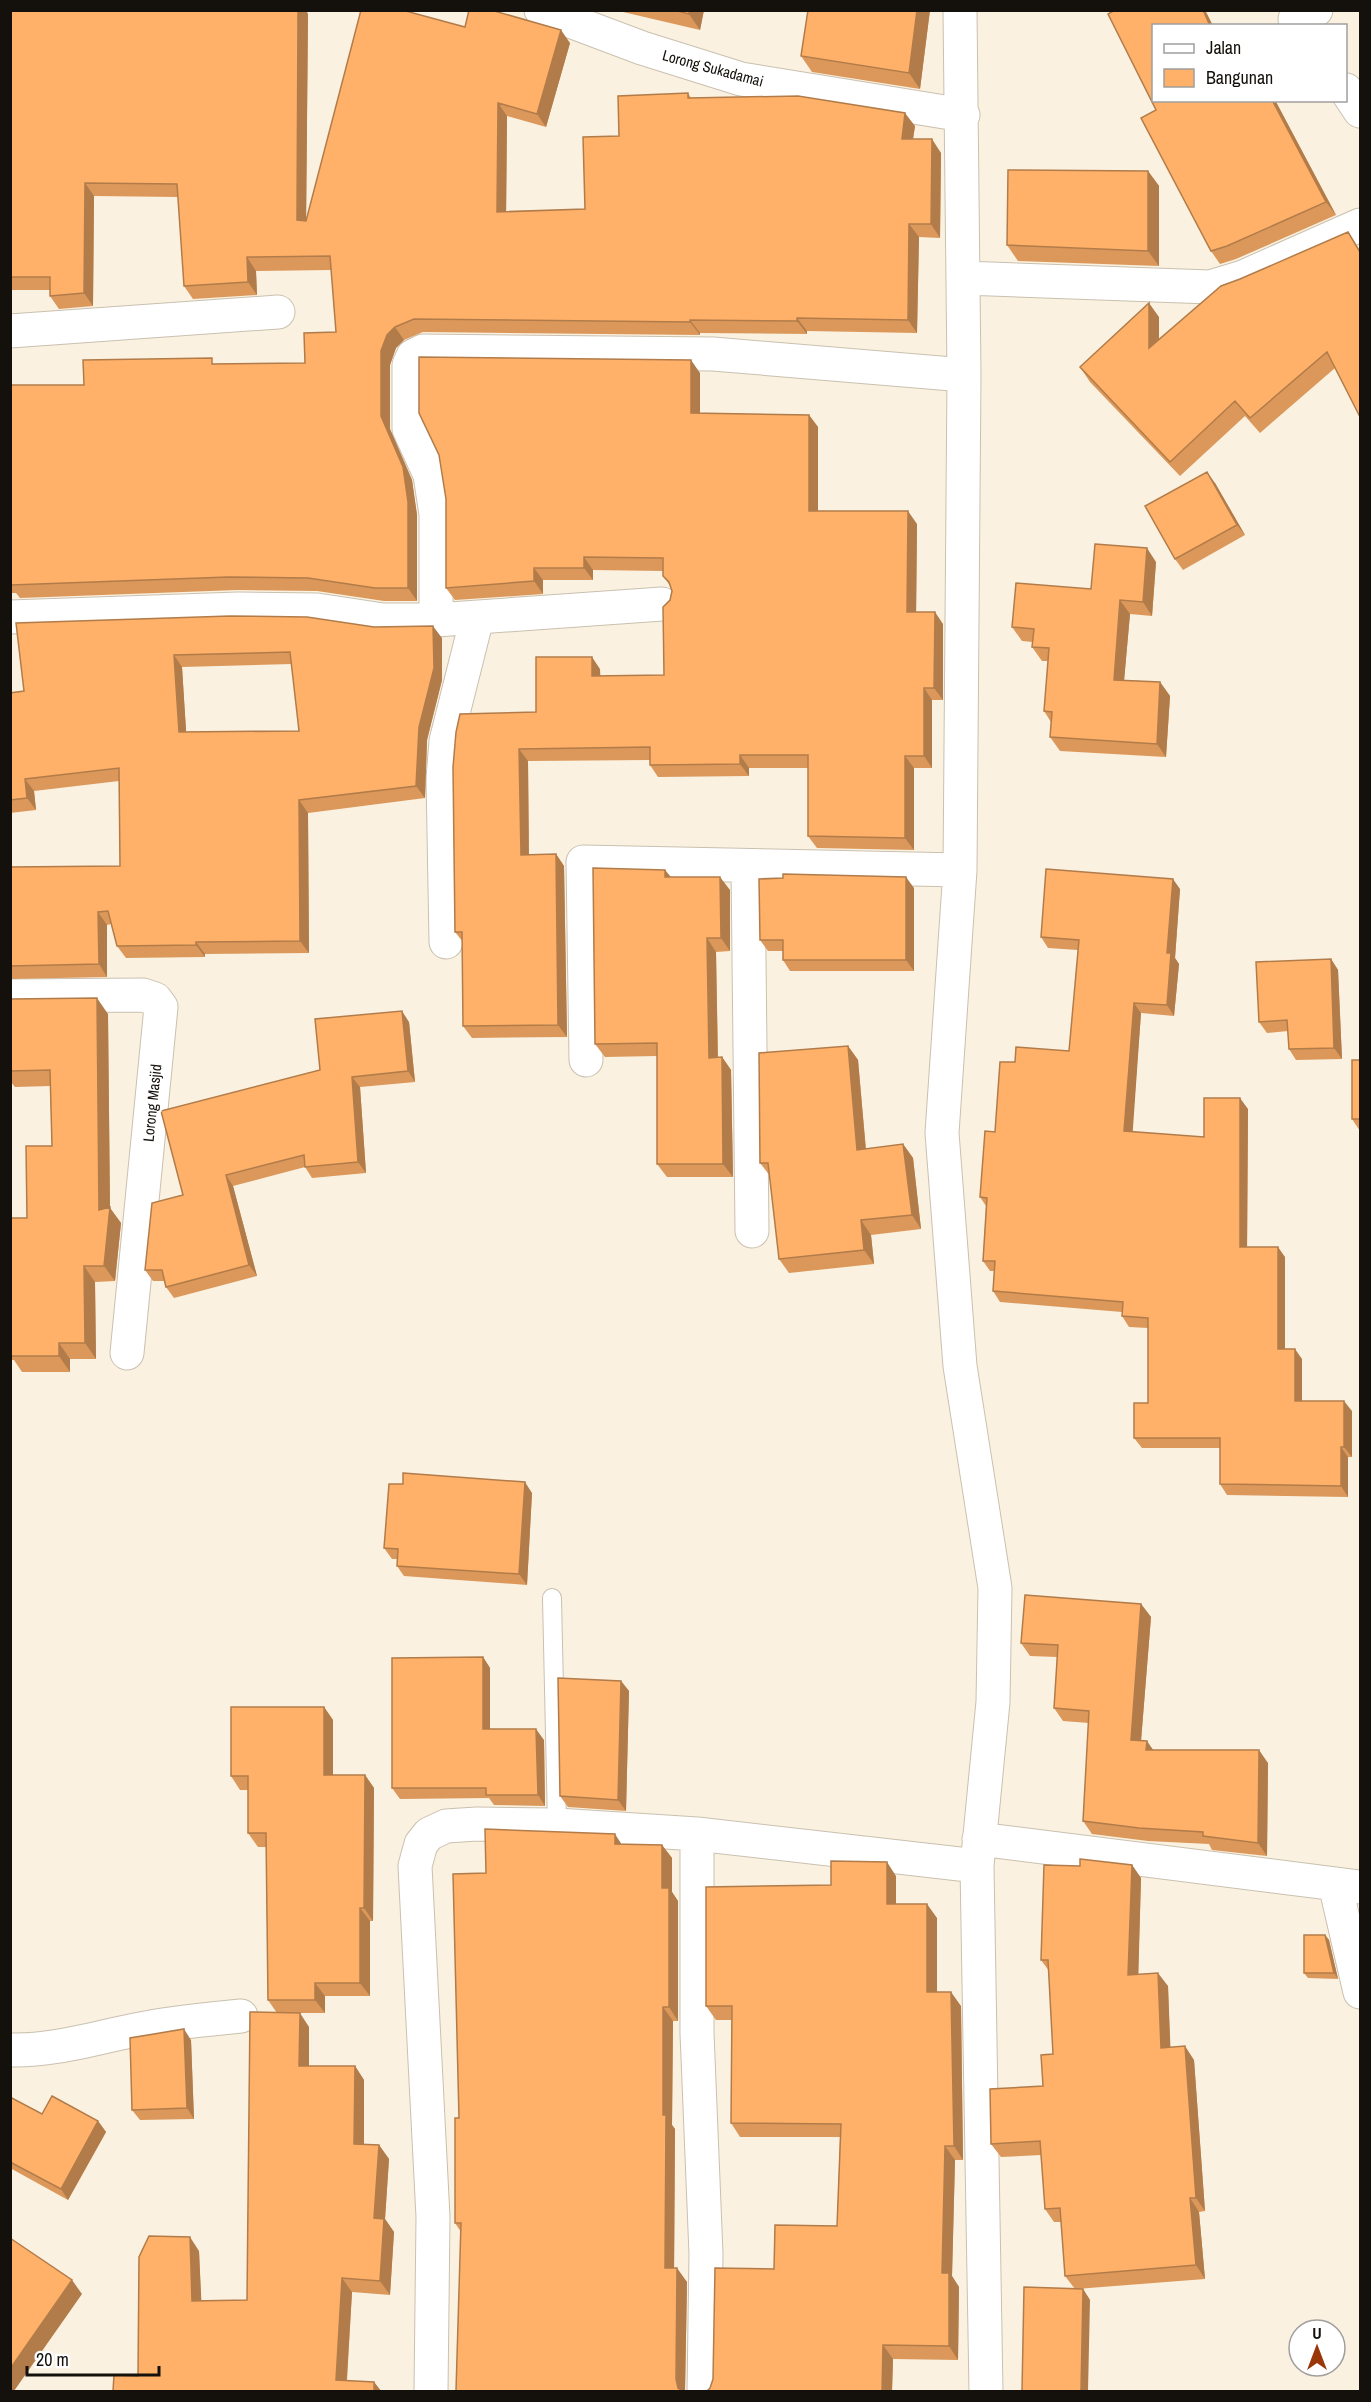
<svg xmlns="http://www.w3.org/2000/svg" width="1371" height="2402" font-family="'Archivo Narrow',sans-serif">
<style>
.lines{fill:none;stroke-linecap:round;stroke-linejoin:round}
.service-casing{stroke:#cac0b0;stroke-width:20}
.minor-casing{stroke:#cac0b0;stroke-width:35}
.service{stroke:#fff;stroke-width:18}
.minor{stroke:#fff;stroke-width:33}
.wall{fill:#db985a;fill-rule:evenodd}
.shaded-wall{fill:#b27c4a}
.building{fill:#ffb169;stroke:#b27c4a;stroke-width:1.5;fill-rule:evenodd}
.labels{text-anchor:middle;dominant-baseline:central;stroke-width:5;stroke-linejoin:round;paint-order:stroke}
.street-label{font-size:15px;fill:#14100b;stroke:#fff}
</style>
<rect width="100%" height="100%" fill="#fbf1e0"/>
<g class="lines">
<defs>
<path id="service" d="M552,1598L557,1825"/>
<path id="minor" d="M541,10L642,48L741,79L963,115
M960,10L964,375L960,870L942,1133L960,1366L995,1588L993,1702L977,1866L986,2392
M1295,19L1316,10
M1346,90L1360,111
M964,278L1210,287L1243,277L1360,225
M10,331L278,312
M10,617L238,609L317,610L383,620H436L662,604
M436,620V514L430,475L409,429V365L413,356L423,351L713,354L964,375
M748,866L752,1231
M446,942L443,779L446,741L477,618
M10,996L143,995L155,999L161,1007L127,1353
M586,1060L583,862L960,870
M697,1834V2033L706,2254L704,2392
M979,1839L1360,1887
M1335,1884L1360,1992
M10,2050C58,2051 100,2036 146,2028C178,2022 209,2019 241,2016
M431,2392L433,2217L415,1866L421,1844L429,1834L446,1826L477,1824L557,1825L697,1834L977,1866"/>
</defs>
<use href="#service" class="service-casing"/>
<use href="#minor" class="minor-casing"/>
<use href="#service" class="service"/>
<use href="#minor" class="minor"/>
</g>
<path class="wall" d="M10,10L308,14L306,219L465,27L570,43L546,127L507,116L506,212L585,209L619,136L688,93L691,98L915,126L913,139L941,153L940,238L919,237L917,333L807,331V334L700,333V335L423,332L404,340L396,348L390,365V429L412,480L417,515V601H384L317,591L237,590L20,598L16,593H10V385H84L216,364L305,363L336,332L331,270L256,271L257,295L193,299L184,286L178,197L94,196L93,306L59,309L50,296V290H10Z
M622,10H704L700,30L623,12Z
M808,10H930L920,89L812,72L801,56Z
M1205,10L1213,26H1154L1275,100L1336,215L1236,259L1220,264L1211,251L1156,110L1115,11Z
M1148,171L1159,186V266L1018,261L1007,245Z
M1348,232L1335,368L1260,433L1245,416L1180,476L1090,382L1080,367L1159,317V339L1240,279Z
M700,373V413L809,415L818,427V511L917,524L916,612L943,624V700H932V768H914V850L817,848L808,836V768H749V776L658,777L650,765V760L528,761L529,855L556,854L564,866L567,1037L472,1038L463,1026V942L455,932L453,767L600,669V676L664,675L670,600L672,591L671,587L663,576V571L593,570V580H543V594L455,600L446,588Z
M1215,483L1245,535L1183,570L1175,559Z
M1156,562L1152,616L1130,614L1124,680L1160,682L1170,696L1166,757L1060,751L1050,737L1051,722L1044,711L1048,661H1042L1032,647L1033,642L1022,641L1012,627L1091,589Z
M16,623L442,638V680L427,740L425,798L308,813L309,953L205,954V957L126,958L117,946L111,924L107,925V977L10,979V867L120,866L119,781L34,791L36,810L10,813V693L24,691ZM292,664L299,731L186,732L182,667Z
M665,870L671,877L730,890V951L716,952L718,1057H722L731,1070L733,1177H667L657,1164V1056L605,1057L595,1044Z
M914,888V971H790L783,960V951H768L760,940Z
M1180,889L1175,958L1179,964L1174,1016L1141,1013L1132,1132L1204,1137L1248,1109L1247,1247L1285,1257V1349L1302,1359V1401L1352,1411V1457H1348V1497L1227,1495L1220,1484V1448H1142L1134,1438L1148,1403V1328L1129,1327L1122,1316V1312L1000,1302L993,1291L994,1271H990L983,1261L986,1206L980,1197L995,1132L1015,1062L1069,1051L1078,950L1048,948L1041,937Z
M1331,959L1338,970L1342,1059L1296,1060L1289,1049L1288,1031L1267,1033L1259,1022Z
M10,999L108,1014L110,1208L121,1223L115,1281L95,1282L96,1359H70V1372H22L14,1360H10V1218H27L52,1146L50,1086L15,1087L10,1081Z
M409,1022L415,1082L360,1087L366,1173L312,1178L305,1167L233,1186L257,1276L174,1298L166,1287L164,1281H153L145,1270L183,1195L320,1070Z
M848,1046L858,1060L866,1149L903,1144L913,1158L921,1229L871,1235L874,1264L789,1273L779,1259L770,1176L760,1163Z
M1360,1060V1131L1352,1119Z
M532,1493L527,1585L404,1576L397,1566V1559H392L384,1548Z
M1141,1604L1151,1617L1141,1741L1153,1750L1268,1763L1267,1856L1212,1850L1209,1844L1148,1841L1092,1834L1083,1821L1089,1723L1063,1721L1054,1708L1057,1657L1030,1656L1021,1643Z
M483,1657L490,1668V1729L544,1740L545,1806L494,1805L489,1798L400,1799L392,1788Z
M621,1681L629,1691L626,1811L568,1807L560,1796Z
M324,1707L333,1720V1775H365L374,1788L373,1921H370V1996H325V2013H292L309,2027V2066H355L364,2080V2144L379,2145L389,2159L385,2219L394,2232L390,2295L352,2292L347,2381L374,2382L381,2391H113L138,2376L199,2251L201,2300H247L277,2013L268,2000L266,1847H258L248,1833V1790H240L231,1776Z
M622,1844L662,1845L672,1858V1892L678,1901V2021H673L672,2125L675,2129L674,2268L687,2282L685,2391H456L461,2232L455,2223L459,2118L486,1873Z
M1132,1865L1141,1878L1138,1974L1168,1986L1170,2047L1194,2060L1205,2211L1199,2212L1205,2279L1076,2289H1083L1090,2300L1075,2289L1065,2276L1061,2222H1054L1045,2209L1041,2155L1001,2157L991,2144L1043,2086L1053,2054L1049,1971L1041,1960L1080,1866Z
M896,1876V1904L937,1918V1992L961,2006L963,2160H955L952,2276L959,2287L958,2360L893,2359L892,2391H707L710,2388L774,2269L837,2226L840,2137H740L731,2123L732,2020H716L706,2006L831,1885Z
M1325,1935L1329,1940L1338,1979L1308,1978L1304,1973Z
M191,2040L194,2119L140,2120L132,2110Z
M10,2097L42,2114L98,2121L106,2132L68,2200L10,2168Z"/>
<path class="shaded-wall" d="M298,10H306L308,14L306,233L297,220Z
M689,10H704L700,30L689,14Z
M917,10H930L920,89L909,73Z
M1203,10H1205L1213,26H1210Z
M561,30L570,43L546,127L537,114Z
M1272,100H1275L1336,215L1326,202Z
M498,103L507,116L506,225L497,212Z
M905,113L915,126L911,152L902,139Z
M932,139L941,153L940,238L931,224Z
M1148,171L1159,186V266L1148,251Z
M85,183L94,196L93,306L84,293Z
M909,224L919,237L917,333L908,320Z
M247,257L256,271L257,295L248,282Z
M1149,303L1159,317V362L1149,348Z
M797,318L807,331V334L797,321Z
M690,320L700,333V335L690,322Z
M395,327L404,340L396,348L390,365V429L412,480L417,515V601L408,588L381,416V351L387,335Z
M691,360L700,373V426L691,413Z
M809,415L818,427V523L809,511Z
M1207,472L1215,483L1245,535L1237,525Z
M908,511L917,524L916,624L907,612Z
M1147,548L1156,562L1152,616L1143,602Z
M584,557L593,570V580L584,568Z
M534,568L543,580V594L534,581Z
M1120,600L1130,614L1123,693L1114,680Z
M935,612L943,624V700L934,688Z
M433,626L442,638V680L427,740L425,798L416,786L419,727Z
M174,655L182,667L187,745L179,732Z
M592,657L600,669L601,688L592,676Z
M1160,682L1170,696L1166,757L1157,744Z
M924,688L932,700V768L924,756Z
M519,749L528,761L529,867L521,855Z
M740,755L749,768V776L740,764Z
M905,756L914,768V850L905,838Z
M25,779L34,791L36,810L27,798Z
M299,800L308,813L309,953L300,941Z
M556,854L564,866L567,1037L558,1025Z
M665,870L675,883L665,877Z
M720,877L730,890V951L721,938Z
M906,877L914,888V971L906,960Z
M1173,879L1180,889L1175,958L1179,964L1174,1016L1167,1005V953Z
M98,912L107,925V977L99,964Z
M707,938L716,952L718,1071L709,1058Z
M196,942L205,954V957L196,945Z
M1331,959L1338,970L1342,1059L1334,1048Z
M97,998L108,1014L110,1208L121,1223L115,1281L104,1266L99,1210Z
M1134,1003L1141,1013L1132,1142L1124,1131Z
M402,1011L409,1022L415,1082L408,1071Z
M848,1046L858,1060L867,1164L857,1150Z
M722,1057L731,1070L733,1177L723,1164Z
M352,1077L360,1087L366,1173L358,1162Z
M1240,1098L1248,1109L1247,1257L1240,1247Z
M903,1144L913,1158L921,1229L912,1215Z
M226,1175L233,1186L257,1276L249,1265Z
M861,1220L871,1235L874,1264L864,1250Z
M1278,1247L1285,1257V1359L1278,1349Z
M84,1266L95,1282L96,1359L85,1343Z
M59,1343L70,1359V1372L59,1356Z
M1295,1349L1302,1359V1411L1295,1401Z
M1344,1401L1352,1411V1457L1344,1447Z
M1341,1447L1348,1457V1497L1341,1486Z
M525,1482L532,1493L527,1585L519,1574Z
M1141,1604L1151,1617L1140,1753L1131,1740Z
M483,1657L490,1668V1740L483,1729Z
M621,1681L629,1691L626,1811L618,1800Z
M324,1707L333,1720V1788L324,1775Z
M536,1729L544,1740L545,1806L538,1795Z
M1147,1741L1156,1754L1146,1750Z
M1259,1750L1268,1763L1267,1856L1258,1843Z
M365,1775L374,1788L373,1921L364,1908Z
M615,1834L624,1848L615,1844Z
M662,1845L672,1858V1892L678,1901V2021L669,2007L662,1888Z
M887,1862L896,1876V1918L887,1904Z
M1132,1865L1141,1878L1138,1988L1128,1975Z
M927,1904L937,1918V2006L927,1992Z
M360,1908L370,1921V1996L360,1983Z
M1325,1935L1329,1940L1338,1979L1334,1973Z
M1158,1973L1168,1986L1171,2061L1161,2048Z
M315,1983L325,1996V2013L315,2000Z
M951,1992L961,2006L963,2160L954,2146Z
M663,2007L673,2021L672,2125L675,2129L674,2281L665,2268L663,2115Z
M300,2013L309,2027V2079L299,2066Z
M184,2029L191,2040L194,2119L187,2108Z
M1185,2046L1194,2060L1205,2211L1196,2198Z
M355,2066L364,2080V2158L354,2144Z
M98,2121L106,2132L68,2200L61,2189Z
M379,2145L389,2159L385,2219L394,2232L390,2295L380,2281L374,2218Z
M945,2146L955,2160L952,2276L959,2287L958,2360L949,2346L942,2273Z
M1190,2198L1199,2212L1205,2279L1196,2265Z
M190,2237L199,2251L202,2314L192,2301Z
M677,2268L687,2282L685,2391H681L678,2388L676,2379Z
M342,2278L352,2292L346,2391L336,2380Z
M72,2280L82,2294L14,2391H10V2369Z
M1083,2289L1090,2300L1088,2391H1081Z
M883,2345L893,2359L892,2391H882Z
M374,2382L381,2391H374Z"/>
<path class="building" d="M10,10H298L297,220L306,221L361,10H402L465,27L469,10H491L561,30L537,114L498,103L497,212L585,209L583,137L619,136L618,96L688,93V98L798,96L905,113L902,139H932L931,224H909L908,320L797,318V321L690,320V322L414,319L395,327L387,335L381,351V416L403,467L408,502V588H375L308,578L228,577L11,585L10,385H84L83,360L212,358V364L305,363L304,333L336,332L330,256L247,257L248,282L184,286L177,184L85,183L84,293L50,296V277H10Z
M674,10H689V14Z
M808,10H917L909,73L801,56Z
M1115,10H1203L1210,26H1154V100H1272L1326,202L1227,246L1211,251L1141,118L1156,110L1108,14Z
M1008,170L1148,171V251L1007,245Z
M1348,232L1360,252V417L1327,352L1250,418L1235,401L1170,462L1080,367L1149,303V348L1221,286L1240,279Z
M419,357L691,360V413L809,415V511H908L907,612H935L934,688H924V756H905V838L808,836V755H740V764L650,765V747L519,749L521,855L556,854L558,1025L463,1026L462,932H455L453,767L456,732L460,714L536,712V657H592V676L664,675L663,607L670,600L672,591L669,582L663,576V558L584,557V568H534V581L446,588V499L439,455L419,413Z
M1207,472L1237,525L1175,559L1145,506Z
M1095,544L1147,548L1143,602L1120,600L1114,680L1160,682L1157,744L1050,737L1052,712L1044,711L1049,648L1032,647L1034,629L1012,627L1016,583L1091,589Z
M230,616L307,617L374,627L433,626L434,668L419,727L416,786L299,800L300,941L196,942V945L117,946L108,911L98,912L99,964L10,966V867L120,866L119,768L25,779L27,798L10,800V693L24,691L16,623ZM290,652L299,731L179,732L174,655Z
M593,868L665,870V877H720L721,938H707L709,1058L722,1057L723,1164H657V1043L595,1044Z
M1046,869L1173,879L1167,953H1171L1167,1005L1134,1003L1124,1131L1204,1137V1098H1240V1247H1278V1349H1295V1401H1344V1447H1341V1486L1220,1484V1438H1134V1403H1148V1318L1122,1316L1123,1302L993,1291L995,1261H983L987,1198L980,1197L985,1131L995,1132L1000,1062H1015L1016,1047L1069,1051L1079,940L1041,937Z
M783,874L906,877V960H783V940H760L759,879L783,878Z
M1331,959L1334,1048L1289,1049L1287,1020L1259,1022L1256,962Z
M97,998L99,1210L110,1207L104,1266H84L85,1343H59V1356H11L10,1218H27L26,1146H52L50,1070L10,1071V999Z
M402,1011L408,1071L352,1077L358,1162L305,1167L304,1155L226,1175L249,1265L166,1287L162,1270H145L152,1203L183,1195L161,1111L320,1070L315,1019Z
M848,1046L857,1150L903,1144L912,1215L861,1220L864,1250L779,1259L768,1163H760L759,1053Z
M1352,1060H1360V1119H1352Z
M403,1473L525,1482L519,1574L397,1566L398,1549L384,1548L389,1484H403Z
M1025,1595L1141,1604L1131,1740L1147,1741L1146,1750H1259L1258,1843L1203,1836V1832L1139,1828L1083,1821L1089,1711L1054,1708L1058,1645L1021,1643Z
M483,1657V1729H536L538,1795H486V1788H392V1658Z
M558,1678L621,1681L618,1800L560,1796Z
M231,1707H324V1775H365L364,1908H360V1983H315V2000H268L266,1833H248V1776H231Z
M485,1829L615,1834V1844L662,1845V1888H669V2007H663V2115H666L665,2268H677L676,2379L678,2388L682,2391H456L461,2223H455V2118H459L453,1874L486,1873Z
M1080,1859L1132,1865L1128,1975L1158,1973L1161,2048L1185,2046L1196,2198H1190L1196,2265L1065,2276L1060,2208L1045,2209L1040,2141L991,2144L990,2089L1043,2086L1041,2055L1053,2054L1048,1960H1041L1044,1865L1080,1866Z
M831,1861L887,1862V1904H927V1992H951L954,2146H945L942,2273H949V2346L883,2345L882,2391H707L710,2388L713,2379L715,2268L774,2269L775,2225L837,2226L841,2124L731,2123L732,2006H706V1887L831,1885Z
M1304,1935H1325L1334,1973H1304Z
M250,2012L300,2013L299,2066H355L354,2144L379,2145L374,2218L384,2219L380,2281L342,2278L336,2380L374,2382V2391H113L114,2375L138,2376L139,2257L149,2236L190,2237L192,2301L247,2300Z
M184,2029L187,2108L132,2110L130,2038Z
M52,2096L98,2121L61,2189L10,2162V2097L42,2114Z
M10,2238L72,2280L10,2369Z
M1024,2287L1083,2289L1081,2391H1022Z"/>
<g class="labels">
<g class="street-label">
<text transform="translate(713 68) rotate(15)">Lorong Sukadamai</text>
<text transform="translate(152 1103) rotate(-84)">Lorong Masjid</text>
</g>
</g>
<rect width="1371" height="2402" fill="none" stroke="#14100b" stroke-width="24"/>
<rect x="1152" y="24" width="195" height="78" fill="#ffffff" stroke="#a19f9d" stroke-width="1.5"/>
<rect x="1164" y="44" width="30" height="9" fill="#ffffff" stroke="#a19f9d" stroke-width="1.5"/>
<text x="1206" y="54" font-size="18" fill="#14100b">Jalan</text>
<rect x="1164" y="69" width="30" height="18" fill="#ffb169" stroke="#a19f9d" stroke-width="1.5"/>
<text x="1206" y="84" font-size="18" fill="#14100b">Bangunan</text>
<g transform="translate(1317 2348)"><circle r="28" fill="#ffffff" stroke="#a19f9d" stroke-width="1.5"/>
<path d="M0-4.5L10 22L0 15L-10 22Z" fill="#9b3609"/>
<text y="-9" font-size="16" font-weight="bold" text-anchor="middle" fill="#14100b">U</text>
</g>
<path d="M27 2366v9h132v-9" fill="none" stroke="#14100b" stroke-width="3"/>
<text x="36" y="2366" font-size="18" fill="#14100b" stroke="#ffffff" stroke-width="4.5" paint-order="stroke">20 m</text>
</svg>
